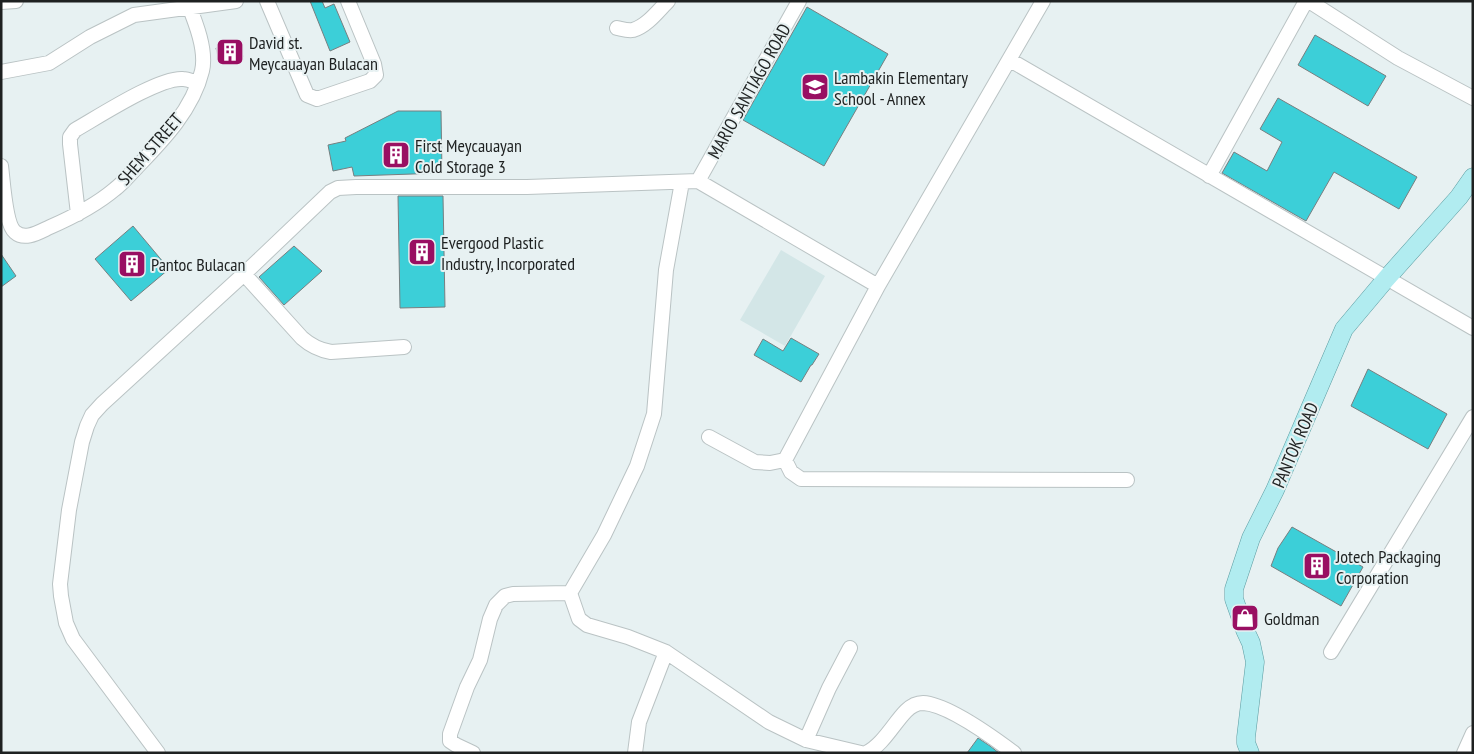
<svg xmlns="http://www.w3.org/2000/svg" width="1474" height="754" font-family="'PT Sans Narrow',sans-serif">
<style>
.built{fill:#d3e6e7}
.building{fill:#3ccfd8;stroke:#777f80}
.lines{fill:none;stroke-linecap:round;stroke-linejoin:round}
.minor-casing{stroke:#bac3c4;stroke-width:16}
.major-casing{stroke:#5c9ca1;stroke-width:19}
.minor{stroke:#fff;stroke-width:14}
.major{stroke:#b1ecf0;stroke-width:18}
.labels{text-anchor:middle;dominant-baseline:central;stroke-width:4;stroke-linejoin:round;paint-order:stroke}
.poi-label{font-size:18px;fill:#1e2121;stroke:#e7f1f2;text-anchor:start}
.street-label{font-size:18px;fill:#1e2121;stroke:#e7f1f2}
</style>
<rect width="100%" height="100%" fill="#e7f1f2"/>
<path class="built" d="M781,250L825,276L785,346L740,320Z"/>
<path class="building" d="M310,1H322L325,8L334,4L350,42L330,51Z
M807,7L888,54L824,166L743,120Z
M1315,35L1386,76L1368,106L1298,65Z
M240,43L243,57L219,61L216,48Z
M1278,98L1417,177L1399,209L1334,172L1306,221L1222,173L1234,152L1267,171L1282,142L1260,129Z
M398,111H441L442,173L354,176L352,167L333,171L328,145L346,141L345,138Z
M398,196H443L445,307L400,308Z
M133,226L169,269L131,301L95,259Z
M294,246L322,271L284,305L259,277Z
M1,254L16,276L1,287Z
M791,338L819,354L812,365H811L801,382L754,355L763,339L783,351Z
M1368,369L1447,414L1428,449L1351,406Z
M1292,527L1363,567L1341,606L1271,566L1278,548Z
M978,738L990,746L999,753H967Z"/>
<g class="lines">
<defs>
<path id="minor" d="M267,1L307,95L317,99L370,81L376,75L374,64L348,1
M1043,1L878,286L785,460L791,472L801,479L1127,480
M1309,1L1398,58L1473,98
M1,2L16,1
M617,28C622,29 628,31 633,30C647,26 658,11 668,1
M1010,60L1473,328
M1,72L49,63L90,37L134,15L236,1
M1,166C3,180 5,224 15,232C25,241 39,232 50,227C73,217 96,205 115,189C123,183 130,174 137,167C163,140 193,109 202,71C207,50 195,21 187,1
M1209,176L1306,1
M698,181L799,1
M682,182L666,270L654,414L637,466L604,535L570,593L579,619L587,625L628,637L666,652L769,722L806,740L861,753
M78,214L70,144V137L75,130C98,117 159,77 183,79C188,79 194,82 198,83
M244,274L302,338C311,346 319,350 331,352L404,347
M709,437L755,462L770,463L785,460
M1331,652L1473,417
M806,740L829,688L850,648
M158,753L73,639L66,623L61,596L60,584L69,510L82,442L87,426L92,415L102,404L244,274L330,192L338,188L356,187H527L698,181L878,286
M473,753L456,745L450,741V734L467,687L480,660L490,619L496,605L505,596L513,594L570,593
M635,753L639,722L666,652
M866,753C882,746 894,723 906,711C911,706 916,703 923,703C947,704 994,738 1014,753
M1464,753L1473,733"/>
<path id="major" d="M1250,753L1246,743V737L1255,662L1251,643L1245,630L1234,599V589L1251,538L1275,490L1344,329L1386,279L1459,197L1473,177"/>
</defs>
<use href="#minor" class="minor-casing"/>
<use href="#major" class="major-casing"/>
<use href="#minor" class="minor"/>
<use href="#major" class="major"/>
</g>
<defs>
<symbol id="building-square" viewBox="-11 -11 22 22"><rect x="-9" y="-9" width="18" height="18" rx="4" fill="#990f62" stroke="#e7f1f2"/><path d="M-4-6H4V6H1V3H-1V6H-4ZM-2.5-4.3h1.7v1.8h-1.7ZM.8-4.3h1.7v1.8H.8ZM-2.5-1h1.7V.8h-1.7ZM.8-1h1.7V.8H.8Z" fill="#fff"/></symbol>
<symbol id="school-square" viewBox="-11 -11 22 22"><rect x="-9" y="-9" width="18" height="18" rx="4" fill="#990f62" stroke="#e7f1f2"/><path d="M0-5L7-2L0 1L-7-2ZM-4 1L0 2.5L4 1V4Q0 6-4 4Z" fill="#fff"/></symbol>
<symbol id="shop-square" viewBox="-11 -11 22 22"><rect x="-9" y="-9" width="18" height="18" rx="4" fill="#990f62" stroke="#e7f1f2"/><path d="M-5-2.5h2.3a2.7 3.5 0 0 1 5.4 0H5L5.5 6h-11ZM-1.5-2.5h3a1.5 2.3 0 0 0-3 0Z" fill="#fff"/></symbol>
</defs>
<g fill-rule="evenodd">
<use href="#building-square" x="214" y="36" width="32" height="32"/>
<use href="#school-square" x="799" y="71" width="32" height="32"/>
<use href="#building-square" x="380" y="139" width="32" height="32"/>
<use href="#building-square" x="406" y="236" width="32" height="32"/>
<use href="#building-square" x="116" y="248" width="32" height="32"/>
<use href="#building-square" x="1301" y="550" width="32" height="32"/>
<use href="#shop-square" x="1229" y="602" width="32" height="32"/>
</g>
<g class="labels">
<g class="poi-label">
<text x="249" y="42">David st.<tspan x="249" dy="21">Meycauayan Bulacan</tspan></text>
<text x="834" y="77">Lambakin Elementary<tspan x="834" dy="21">School - Annex</tspan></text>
<text x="415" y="145">First Meycauayan<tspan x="415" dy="21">Cold Storage 3</tspan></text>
<text x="441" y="242">Evergood Plastic<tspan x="441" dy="21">Industry, Incorporated</tspan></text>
<text x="151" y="264">Pantoc Bulacan</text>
<text x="1336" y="556">Jotech Packaging<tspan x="1336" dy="21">Corporation</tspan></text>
<text x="1264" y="618">Goldman</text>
</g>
<g class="street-label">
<text transform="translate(749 91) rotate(-61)">MARIO SANTIAGO ROAD</text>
<text transform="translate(150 149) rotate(-49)">SHEM STREET</text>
<text transform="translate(1295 445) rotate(-67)">PANTOK ROAD</text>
</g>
</g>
<rect width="1474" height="754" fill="none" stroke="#1e2121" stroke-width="5"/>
</svg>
